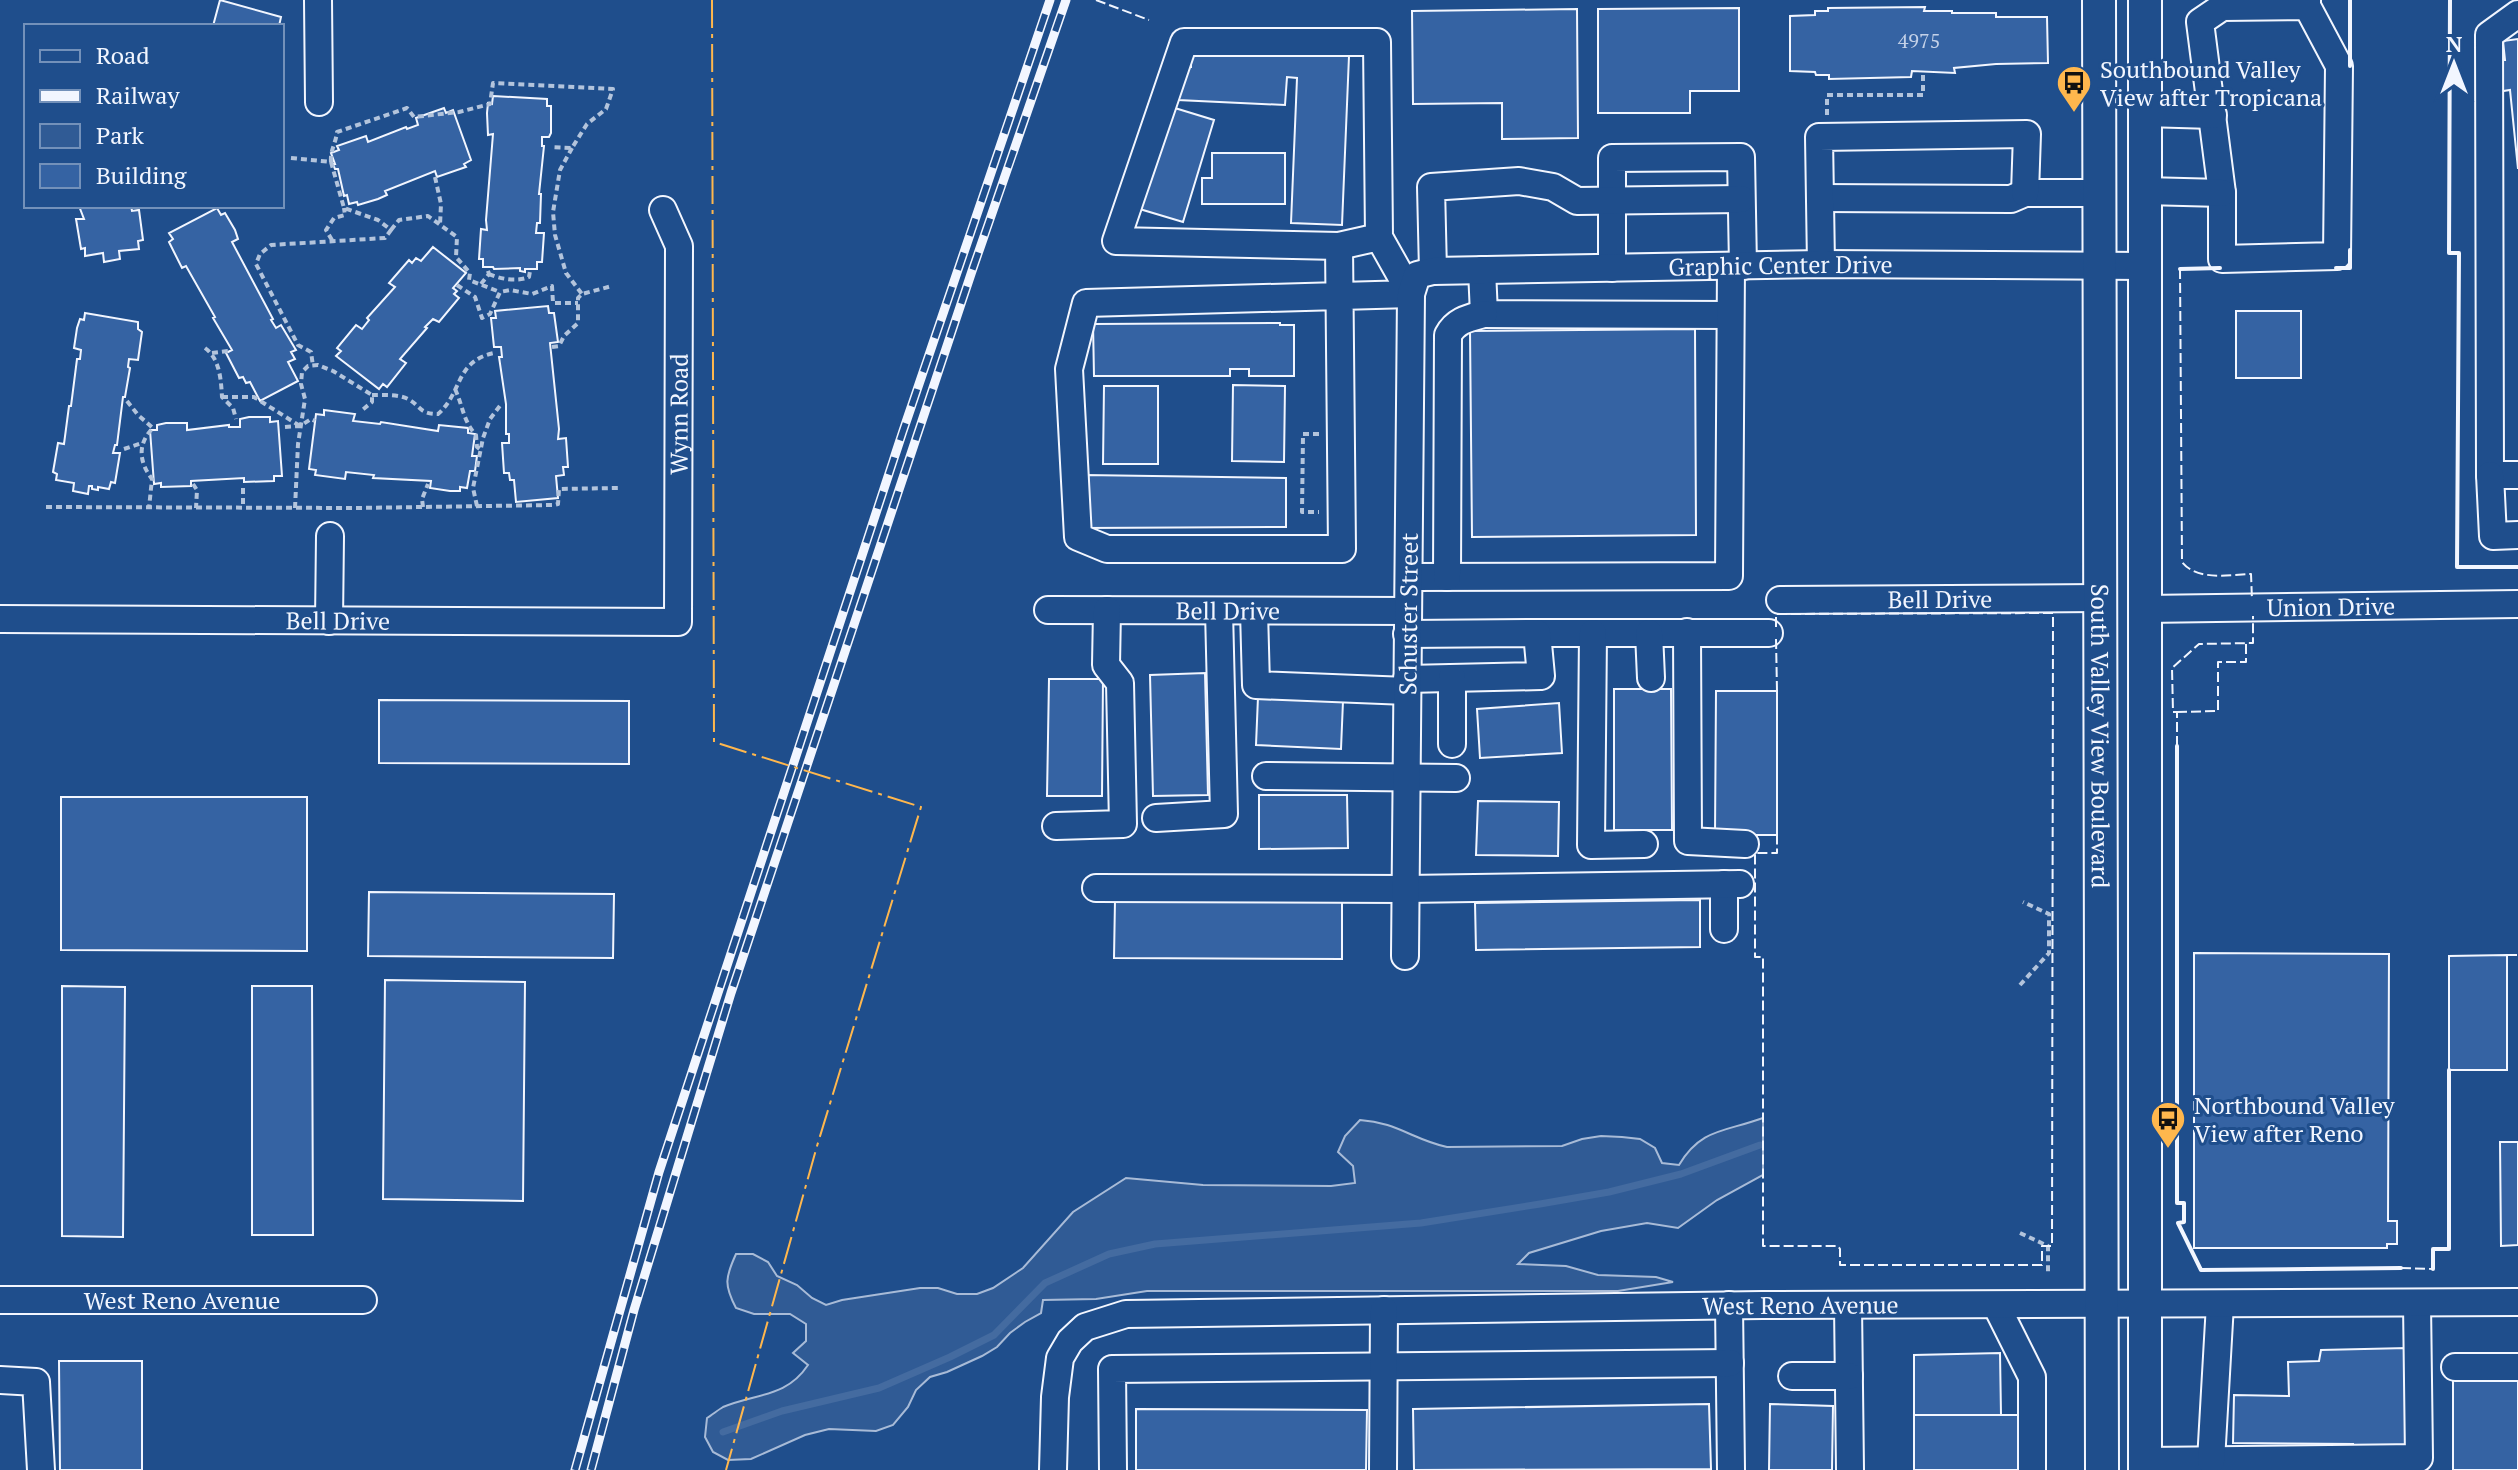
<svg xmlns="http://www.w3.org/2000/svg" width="2518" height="1470" font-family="'PT Serif',serif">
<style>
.green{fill:#305b95;stroke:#a8bbd7;stroke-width:2}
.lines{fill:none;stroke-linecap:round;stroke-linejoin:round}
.stream{stroke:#446ba0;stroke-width:7}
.building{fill:#3563a3;stroke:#f2f6ff;stroke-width:2}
.minor-casing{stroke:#f2f6ff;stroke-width:30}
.major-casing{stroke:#f2f6ff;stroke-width:36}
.path{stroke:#b3c4dc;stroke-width:4;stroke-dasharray:6 4;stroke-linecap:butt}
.minor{stroke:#1f4e8c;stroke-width:26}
.major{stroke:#1f4e8c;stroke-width:32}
.rail-casing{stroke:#f2f6ff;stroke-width:9}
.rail{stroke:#1f4e8c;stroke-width:6;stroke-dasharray:18;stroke-linecap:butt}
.fence{stroke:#f2f6ff;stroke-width:2;stroke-dasharray:10 4;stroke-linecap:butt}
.wall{stroke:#f2f6ff;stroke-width:4}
.power{stroke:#ffb74d;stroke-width:2;stroke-dasharray:28 6 4 6;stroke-linecap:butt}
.labels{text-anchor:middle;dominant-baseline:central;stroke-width:6;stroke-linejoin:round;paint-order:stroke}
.number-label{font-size:20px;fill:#c3d1e8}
.poi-label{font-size:24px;fill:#f2f6ff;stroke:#1f4e8c;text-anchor:start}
.street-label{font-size:24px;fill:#f2f6ff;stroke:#1f4e8c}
</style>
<rect width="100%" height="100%" fill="#1f4e8c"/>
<path class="green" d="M1763,1118V1175L1717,1200L1678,1228L1647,1223L1601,1231L1529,1253L1518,1264L1566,1266L1598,1275L1656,1277L1673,1282L1618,1291H1147L1096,1299L1043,1300L1041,1313L1025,1322L1010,1333L997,1347L982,1356L947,1372L930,1377L916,1390L908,1407L893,1425L876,1431L829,1429L805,1435L751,1459L728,1460L713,1452L705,1437L707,1418C712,1415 718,1410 723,1407C756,1393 786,1398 808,1365L793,1353L806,1341V1324L790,1314H754L736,1308C724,1285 725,1278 736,1254H753L768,1262L777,1276L797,1285L812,1298L826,1305L842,1300L920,1288H938L957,1294H977L993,1288L1023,1268L1073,1212L1126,1178L1203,1185L1331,1186L1355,1183L1353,1166L1338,1152L1345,1136L1360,1120C1396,1122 1414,1140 1447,1147L1562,1146L1582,1139L1601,1136L1622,1137L1640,1139L1655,1148L1662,1163L1679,1165C1701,1128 1725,1132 1763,1118Z"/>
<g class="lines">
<path class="stream" d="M723,1432L782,1411L879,1388L950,1357L994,1335L1045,1283L1109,1254L1155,1244L1421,1223L1540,1204L1609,1192L1681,1174L1760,1145"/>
</g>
<path class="building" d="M220,0L281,17L279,26H213Z
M1925,7L1924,11H1952V13H1996V17H2047L2048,63L1996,64L1954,68L1955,73L1912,71L1911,77L1829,79V75H1816L1815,72L1790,71V16L1815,15V11H1828V8Z
M1739,8V91H1690V113H1598V9Z
M1577,9L1578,138L1502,139V103L1413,104L1412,11Z
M2518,39V169L2510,90L2503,91L2500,60H2505L2503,41Z
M1191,49L1349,56L1342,225L1291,223L1297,78L1287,77L1285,105L1178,100L1179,67H1191Z
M493,96L547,99V106H551V133L549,137H542V146H544L539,194H541L540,223H537L536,233H544L542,262H537V269H525V272L520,271V268L494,269L493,267H483V259H479L481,229L487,230L486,220L493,134L488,135L487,113L488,103L492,104Z
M1165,105L1214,120L1183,222L1133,207Z
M444,108L446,113L453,110L471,160L464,164L466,167L437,177L435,171L385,191L387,195L378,199L358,205L357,202L349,204L347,195L344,196L338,169H335L333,164H335L331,153L339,150L337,146L366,136L368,142L406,127L407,129L418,125L416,118Z
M1212,153H1285V204H1202V178H1212Z
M79,206H131L132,211L139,210L143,240L138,241L139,249L119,251L120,259L104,262L103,253L85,256V248L81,249L76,219H84Z
M217,208L221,215L225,213L235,230L238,239L232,242L273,319L271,320L276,328L281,325L296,350L291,352L295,359L288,362L298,381L260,401L250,382L246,383L243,377L239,378L226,353L232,350L213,318L215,317L186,266L182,268L169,242L173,239L169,233Z
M433,247L466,273L453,288L457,291L454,294L459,298L439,322L433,319L425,327L427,328L400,359L406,363L387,387L383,384L379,389L336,356L341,351L337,348L356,325L362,329L369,320L367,318L395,287L389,283L409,260L412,263L416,258L421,261Z
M548,306L549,313H554L558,342L550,343L559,429L558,439L566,438L568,467H563L564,475L556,476L558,498L516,502L514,480H510L509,473H504L502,443H509V434H506V404L499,357H502L501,347H494L491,318H496L495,311Z
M2236,311H2301V378H2236Z
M85,313L138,322V329L142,332L138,360L129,359L128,367L130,368L125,397H123L117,445H115L113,453H120L115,483L111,482L109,489L98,487V490L92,489V486H89L88,494L73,491L74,483L56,480L57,474L53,472L58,443L64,444L69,406H71L77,359H80L81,350L74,348L77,328L80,319L84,320Z
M1280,323V325H1294V376H1249V369H1230V376H1094L1093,324Z
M1695,329L1696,535L1472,537L1470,331Z
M1233,385L1285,386L1284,462L1232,461Z
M1104,386H1158V464H1103Z
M324,410L355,414L353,421L380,424L381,422L438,431L439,425L468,428V433L475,434L472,456H477L475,471H470L467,488L460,487V491H450L430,488L431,481L373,478L374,475L346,472L345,479L315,475L316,470L309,469L316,414L324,415Z
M249,417H270V422L278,421L282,476H274V481L244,482V478L191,481V486L161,487V483L154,484L150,430H157V425L166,423H187V430L229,425V427H240V419Z
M1085,475L1286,478V527L1085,528Z
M1205,673L1208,795L1153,796L1150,675Z
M1049,679H1103L1102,796H1047Z
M1614,689H1671L1672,830H1614Z
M1716,691H1777V835H1715Z
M1258,697L1343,701L1341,749L1256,745Z
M379,700L629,701V764L379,763Z
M1559,703L1562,753L1480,758L1477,709Z
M1259,795H1347L1348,848L1259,849Z
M61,797H307V951L61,950Z
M1478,801L1559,802L1558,856L1476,855Z
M369,892L614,894L613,958L368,956Z
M1115,900L1342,901V959L1114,958Z
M1700,900V947L1476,950L1475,903Z
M2194,953L2389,954L2388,1221H2397V1244H2387V1248H2194Z
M2507,955V1070H2449V956Z
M385,980L525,982L523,1201L383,1199Z
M62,986L125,987L123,1237L62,1236Z
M252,986H312L313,1235H252Z
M2500,1142H2518V1245L2501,1246Z
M2407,1348L2405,1452L2353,1453V1444L2233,1443L2234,1395L2289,1396L2288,1362L2319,1361L2321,1350Z
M2000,1353L2001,1415H1914V1355Z
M59,1361H142V1470H60Z
M2453,1377H2518V1470H2453Z
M1709,1404L1711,1469L1414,1470L1413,1409Z
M1770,1404L1833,1406L1832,1470H1769Z
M1136,1409L1367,1410L1366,1470H1136Z
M1914,1415H2021V1470H1914Z"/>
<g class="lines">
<defs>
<g id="minor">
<path d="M318,0L319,102"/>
<path d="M2307,0V6L2222,7L2200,22L2222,193V259L2337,256L2339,66L2307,6"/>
<path d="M2518,14L2489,35L2490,475H2518"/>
<path d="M2145,113L2213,115"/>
<path d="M2145,191L2222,193"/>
<path d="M1820,198L2011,199L2025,193H2099"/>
<path d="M1339,246L1379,237L1377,42H1184L1116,241L1339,246L1342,549H1107L1078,537L1069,369L1086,303L1411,294L1379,237"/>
<path d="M1821,264L1819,137L2027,134L2025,193"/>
<path d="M1612,268V158L1741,157L1743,266"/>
<path d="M1482,270L1484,314L1730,315"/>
<path d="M1433,271L1431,187L1519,181L1553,187L1577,201L1741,199"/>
<path d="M2490,475L2493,536L2518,535"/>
<path d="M1409,577L1729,576L1731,266"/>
<path d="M1447,577L1448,335C1456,320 1469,318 1484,314"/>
<path id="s1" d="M1780,600L2100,598"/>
<path id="s2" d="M2145,609L2518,604"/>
<path id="s3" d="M1048,610L1407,611"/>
<path d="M1254,611L1256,685L1407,691"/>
<path id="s4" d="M0,619L678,622L679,246L663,210"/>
<path d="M329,621L330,536"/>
<path d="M1687,632L1688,841L1745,844"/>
<path d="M1537,633H1769"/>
<path d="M1593,633L1591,845L1644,844"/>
<path d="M1649,633L1651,678"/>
<path d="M1407,634L1537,633L1541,676L1407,679"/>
<path d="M1452,744V678"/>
<path d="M1266,776L1456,778"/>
<path d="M1156,818L1224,814L1219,611"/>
<path d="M1056,826L1123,824L1120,683L1106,665L1107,610"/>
<path d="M1724,884V929"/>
<path d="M1096,888L1406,889L1740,884"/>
<path id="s5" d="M1405,956L1411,294L1417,275L1433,271L1821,264L2145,266"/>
<path id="s6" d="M0,1300H363"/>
<path d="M1729,1305L1731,1470"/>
<path d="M1848,1305L1850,1470"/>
<path d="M1996,1305L2032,1377V1470"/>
<path d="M2455,1367H2518"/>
<path d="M1792,1376H1849"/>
<path d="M0,1380L36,1382L41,1470"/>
<path d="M2145,1461L2419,1458L2417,1303"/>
<path d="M2211,1461L2220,1304"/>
<path id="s7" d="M1053,1470L1055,1397L1060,1358L1070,1341L1085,1327L1126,1314L1762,1305L2518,1302"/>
<path d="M1113,1470L1112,1369L1730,1363"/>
<path d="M1383,1470L1384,1310"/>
</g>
<g id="major">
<path id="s8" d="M2099,0L2102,1470"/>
<path d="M2145,1470V0"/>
</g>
</defs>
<use href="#minor" class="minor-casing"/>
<use href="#major" class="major-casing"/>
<path class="path" d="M1827,115V95H1923V74
M572,148L560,170L553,212L555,235L566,273L582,294
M291,158L331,162L344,208L378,220L391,230L385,238L271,245L260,254L256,264L298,345L311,352L313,366
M331,162C330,150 336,143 337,132L407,108L414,117L459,112L490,104L493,83L613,89L606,109L587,124L572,148L551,147
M435,177L441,204L440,225
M391,230L399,220L428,216L457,237L456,257L470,273L469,280L500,292
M332,240L326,230L334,218L345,215L344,208
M489,274C500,279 517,282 529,277L530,271
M481,284L489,274L487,268
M457,285L475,297L482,318L490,314L500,292L510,290L532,294L552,286L553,303H578
M552,347L559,346L564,336L578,323V298L582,294L612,286
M205,348C220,359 221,380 222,397L233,408L236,419
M212,353L228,351
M455,389C463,406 463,421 476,435L477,447L481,450
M372,395C383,395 398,394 408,399C421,406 419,414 438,414C463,392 455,361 494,353
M222,397H254L300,426
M127,401L138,415L153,428C137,444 139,462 152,479L149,508
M285,427L300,426L311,419L315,421
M1319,434H1303L1302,512H1319
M124,449L142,443
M193,484L197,490L196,508
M243,488V508
M477,506L473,488L483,438L490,419L502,403
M46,507L355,508L554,505L558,504L559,489L618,488
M423,507L422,499L428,484
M295,508L298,444L305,399L301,384L302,372L308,366L318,365L333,371L372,395V402L361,411
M2020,985L2049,953V914L2023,902
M2020,1233L2048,1246V1274"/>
<use href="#minor" class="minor"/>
<use href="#major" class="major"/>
<defs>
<path id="rail" d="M575,1470L659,1172L903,431L1050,0
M591,1470L634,1310L731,993L972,271L1066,0"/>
</defs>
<use href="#rail" class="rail-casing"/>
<use href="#rail" class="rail"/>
<path class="fence" d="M1096,0L1149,20
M2180,269L2182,562C2197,581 2228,575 2251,574L2252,600
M1776,627V614L2053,613L2052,1246H2042V1265H1840V1249L1838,1246H1763V957H1755V853H1777V835
M1776,639L1777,691
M2177,712L2218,711V662H2246V643
M2177,746V712H2173L2172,668L2199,644L2253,643V616
M2507,955H2518
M2401,1268L2433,1269"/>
<path class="wall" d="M2350,0V66
M2450,0L2449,253H2459L2457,567H2518
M2336,268H2350V250
M2180,269L2220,268
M2177,746V1203H2184V1222L2178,1223L2201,1270L2401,1268
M2433,1269V1249H2449V1070"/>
<path class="power" d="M712,0L714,742L921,807L817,1146L726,1470"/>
</g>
<defs>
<symbol id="bus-pin" viewBox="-11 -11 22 30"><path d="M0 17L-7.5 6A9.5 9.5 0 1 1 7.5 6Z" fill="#ffb74d" stroke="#1f4e8c"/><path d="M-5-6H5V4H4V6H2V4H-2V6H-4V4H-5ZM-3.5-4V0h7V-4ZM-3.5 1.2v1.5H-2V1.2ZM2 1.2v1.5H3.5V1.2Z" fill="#111"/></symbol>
</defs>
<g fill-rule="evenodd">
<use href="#bus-pin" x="2054" y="63" width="40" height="54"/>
<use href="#bus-pin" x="2148" y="1099" width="40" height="54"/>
</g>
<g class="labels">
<g class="number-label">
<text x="1919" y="40">4975</text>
</g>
<g class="poi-label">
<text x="2100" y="69">Southbound Valley<tspan x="2100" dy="28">View after Tropicana</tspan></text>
<text x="2194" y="1105">Northbound Valley<tspan x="2194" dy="28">View after Reno</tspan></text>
</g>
<g class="street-label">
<text stroke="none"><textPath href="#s5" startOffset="1046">Graphic Center Drive</textPath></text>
<text stroke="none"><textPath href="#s4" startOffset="886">Wynn Road</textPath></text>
<text stroke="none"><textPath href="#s1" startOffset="160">Bell Drive</textPath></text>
<text stroke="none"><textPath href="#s2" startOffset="186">Union Drive</textPath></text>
<text stroke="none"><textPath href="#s3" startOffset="180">Bell Drive</textPath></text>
<text stroke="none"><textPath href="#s5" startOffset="342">Schuster Street</textPath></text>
<text stroke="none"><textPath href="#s4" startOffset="338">Bell Drive</textPath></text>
<text stroke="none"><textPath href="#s8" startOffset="736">South Valley View Boulevard</textPath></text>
<text stroke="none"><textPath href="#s6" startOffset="182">West Reno Avenue</textPath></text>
<text stroke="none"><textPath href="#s7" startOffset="870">West Reno Avenue</textPath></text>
</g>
</g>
<rect x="24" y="24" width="260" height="184" fill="#1f4e8c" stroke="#7391ba" stroke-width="2"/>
<rect x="40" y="50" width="40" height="12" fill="#1f4e8c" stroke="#7391ba" stroke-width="2"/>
<text x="96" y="64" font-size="24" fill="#f2f6ff">Road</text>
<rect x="40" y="90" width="40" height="12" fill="#f2f6ff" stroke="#7391ba" stroke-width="2"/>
<text x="96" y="104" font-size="24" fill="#f2f6ff">Railway</text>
<rect x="40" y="124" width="40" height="24" fill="#305b95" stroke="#7391ba" stroke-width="2"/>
<text x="96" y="144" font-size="24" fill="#f2f6ff">Park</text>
<rect x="40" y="164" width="40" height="24" fill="#3563a3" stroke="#7391ba" stroke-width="2"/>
<text x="96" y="184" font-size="24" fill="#f2f6ff">Building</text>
<g transform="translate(2454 64)" stroke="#1f4e8c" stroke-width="6" paint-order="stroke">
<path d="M0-6L14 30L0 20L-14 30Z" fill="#f2f6ff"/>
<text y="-12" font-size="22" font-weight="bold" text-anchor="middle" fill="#f2f6ff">N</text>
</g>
</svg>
